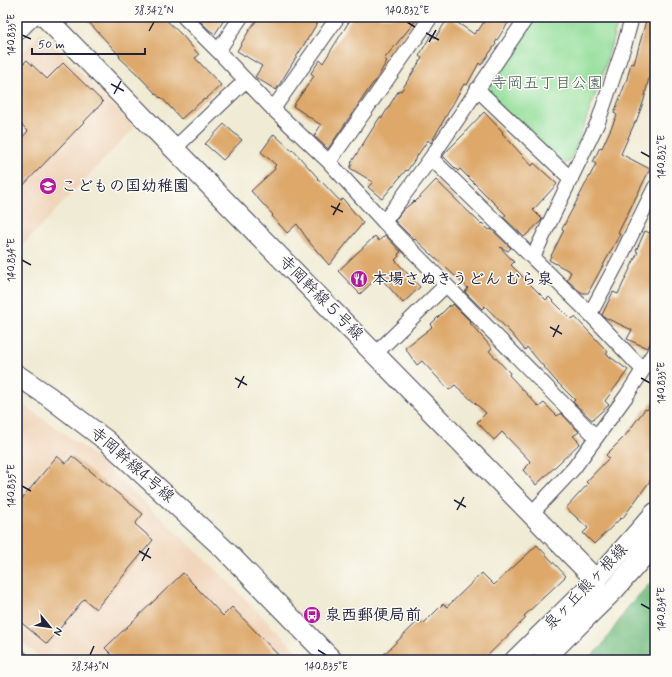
<svg xmlns="http://www.w3.org/2000/svg" width="672" height="677" font-family="Mynerve,'Klee One',sans-serif">
<style>
.built{fill:#f0d6bc}
.green{fill:#93de9a;stroke:#5a806a}
.forest{fill:#76bd82;stroke:#4c705e}
.building{fill:#dda86b}
.lines{fill:none;stroke-linecap:round;stroke-linejoin:round}
.street-casing{stroke:#414052;stroke-width:16}
.secondary-casing{stroke:#414052;stroke-width:22}
.street{stroke:#fff;stroke-width:14}
.secondary{stroke:#fff;stroke-width:20}
.ticks{fill:none;stroke:#22223b;stroke-width:1.5}
.labels{text-anchor:middle;dominant-baseline:central;stroke-width:3;stroke-linejoin:round;paint-order:stroke}
.park-label{font-size:16px;fill:#445a58;stroke:#fdfcf7}
.poi-label{font-size:16px;font-weight:bold;fill:#22223b;stroke:#fdfcf7;text-anchor:start}
.street-label{font-size:16px;fill:#22223b;stroke:#fdfcf7}
.neatline{fill:none;stroke:#22223b;stroke-width:1.5}
.ticks-label{font-size:10px;text-anchor:middle;fill:#22223b}
</style>
<rect width="100%" height="100%" fill="#fdfcf7"/>
<filter id="ink" filterUnits="userSpaceOnUse"><feTurbulence type="fractalNoise" baseFrequency=".025" numOctaves="2"/><feDisplacementMap in="SourceGraphic" scale="8" xChannelSelector="R" yChannelSelector="G"/><feConvolveMatrix kernelMatrix="1 2 1 2 8 2 1 2 1" color-interpolation-filters="sRGB"/></filter>
<filter id="wash" filterUnits="userSpaceOnUse"><feTurbulence type="fractalNoise" baseFrequency=".012" numOctaves="4" result="noise"/><feDisplacementMap in="SourceGraphic" scale="16" xChannelSelector="R" yChannelSelector="G"/><feGaussianBlur stdDeviation="0.9" result="paint"/><feColorMatrix in="noise" values="0 0 0 0 0 0 0 0 0 0 0 0 0 0 0 0 0 1.4 0 .05"/><feComposite in="paint" operator="in"/></filter>
<g filter="url(#wash)">
<rect width="100%" height="100%" fill="#f0ebd4"/>
<path class="built" d="M41,33L135,127L20,248L17,246V59Z
M17,400L86,449L219,572L305,660H42L17,637Z"/>
<path class="green" d="M531,17H619L603,73L575,150L570,161L564,164L487,94L486,84Z"/>
<path class="forest" d="M655,578V660H586L601,647L629,606Z"/>
<g id="blocks">
<path class="building" d="M84,17H163L182,35L199,55L195,58L221,85L205,100L204,99L181,119L161,97L160,98L136,73L119,57L120,56Z
M196,17H226L215,34L208,29Z
M259,17H321L276,90L255,77L262,66L237,51L250,29Z
M352,17H418L413,24L384,59L387,61L376,80L374,83H373L328,149L314,136L321,125L293,106L314,76L311,73L320,60L323,63Z
M449,17L474,34L477,30L478,31L487,17H512L495,43L496,44L481,65L479,63L467,85L464,84L431,143L428,140L407,171L406,170L382,199L368,187L373,182L350,168L352,164L351,163L380,117L382,118L399,90L401,91L422,58L419,56L431,35L435,38Z
M647,17H655V51L644,100L636,122H635L621,154L650,169L618,233L620,234L588,293H583L578,290L567,280L571,272L549,260L564,230L562,229L596,164L593,162L600,147L602,148L617,115L614,113L627,79L631,63L634,64Z
M27,60L47,79L63,63L103,102L17,192V143L28,131L17,120V70Z
M484,112L503,132L502,133L532,166L534,163L557,184L533,210L542,219L541,221L524,237L503,217L506,215L460,169L458,171L443,156L446,152L466,132V131Z
M224,124L242,140L223,160L205,144Z
M274,134L292,151L293,150L318,178L317,179L321,181L340,201L343,199L363,223L329,265L310,243L297,224L287,233L272,216L273,215L251,191L275,169L274,167L276,165L261,152Z
M436,180L481,224L482,223L489,230L491,229L511,248L508,251L500,247L514,262L511,265L546,300L549,297L571,319L575,317L608,352L606,354L628,370L605,401L609,405L592,420L573,402L575,400L555,380L527,347L525,350L511,333L485,306L482,309L465,292L468,288L444,266L415,239L414,240L395,221L402,211L414,201L415,202Z
M645,231L655,235V334L650,344L647,348L627,339L632,330L604,317L602,315L613,292L618,294L638,252L636,251Z
M385,235L401,252L398,254L399,256L395,260L420,287L403,303L379,276L360,294L338,271L375,236L379,241Z
M453,304L471,322L470,323L492,348L489,351L510,373L509,375L539,407L544,403L557,416L561,413L579,432L573,436L580,443L536,485L523,470L531,462L502,432L494,440L477,422L486,413L455,385L449,390L422,361L417,365L405,348L432,327L430,325L450,305L451,307Z
M655,397V474L622,519L621,518L594,544L583,533L588,528L566,508L588,484L586,482L609,458L606,455L625,436L645,409L647,410Z
M57,456L66,464L72,456L143,514L135,524L153,540L96,609L84,599L47,644L17,619V505Z
M537,545L566,576L524,616L526,618L483,660H378L419,620L423,624L443,604L447,607L482,573L494,585Z
M183,573L223,616L232,607L283,660H117L105,648Z"/>
</g>
</g>
<g filter="url(#ink)">
<use href="#blocks" fill-opacity="0" stroke="#414052" stroke-width="1"/>
<g class="lines">
<defs>
<path id="street" d="M184,17L218,51L273,109L329,162L384,222L596,437
M218,51L241,17
M477,89L571,179
M273,109L338,17
M174,149L246,80
M431,158L590,314L643,370
M329,162L431,17
M384,222L431,158L527,17
M533,257L598,122L625,43L632,17
M590,314L620,258L655,187
M375,354L446,285
M531,514L574,468L627,395L655,351"/>
<path id="secondary" d="M45,17L596,580
M17,30L30,17
M17,375L48,396L107,441L225,550L332,660
M17,659L18,660
M515,660L596,580L655,513
M543,660L614,590L655,543"/>
</defs>
<use href="#street" class="street-casing"/>
<use href="#secondary" class="secondary-casing"/>
<use href="#street" class="street"/>
<use href="#secondary" class="secondary"/>
</g>
</g>
<path class="ticks" d="M407,22L415,27M149,31L154,22M426,33L439,40M22,35L31,39M429,42L436,30M111,84L124,91M114,94L121,81M641,152L650,157M331,206L343,212M333,215L340,203M22,260L31,265M550,327L562,334M553,337L559,325M235,378L247,385M641,378L650,383M238,388L244,376M22,486L31,491M454,500L466,507M457,510L464,497M139,551L151,558M142,561L149,548M641,604L650,609M318,650L326,655M90,655L94,646"/>
<defs>
<symbol id="school-disc" viewBox="-11 -11 22 22"><circle r="9.5" fill="#b5179e" stroke="#fdfcf7"/><path d="M0-5L7-2L0 1L-7-2ZM-4 1L0 2.5L4 1V4Q0 6-4 4Z" fill="#fff"/></symbol>
<symbol id="restaurant-disc" viewBox="-11 -11 22 22"><circle r="9.5" fill="#b5179e" stroke="#fdfcf7"/><path d="M-5-6h1v4h1v-4h1v4h1v-4h1v5L-1.5 .5V6h-2V.5L-5-1ZM5-6V6H3V1.5H1.5Q1.5-4 5-6Z" fill="#fff"/></symbol>
<symbol id="bus-disc" viewBox="-11 -11 22 22"><circle r="9.5" fill="#b5179e" stroke="#fdfcf7"/><path d="M-5-6H5V4H4V6H2V4H-2V6H-4V4H-5ZM-3.5-4V0h7V-4ZM-3.5 1.2v1.5H-2V1.2ZM2 1.2v1.5H3.5V1.2Z" fill="#fff"/></symbol>
</defs>
<g fill-rule="evenodd">
<use href="#school-disc" x="38" y="176" width="20" height="20"/>
<use href="#restaurant-disc" x="349" y="269" width="20" height="20"/>
<use href="#bus-disc" x="302" y="605" width="20" height="20"/>
</g>
<g class="labels">
<g class="park-label">
<text x="547" y="83">寺岡五丁目公園</text>
</g>
<g class="poi-label">
<text x="61" y="186">こどもの国幼稚園</text>
<text x="372" y="279">本場さぬきうどん むら泉</text>
<text x="325" y="615">泉西郵便局前</text>
</g>
<g class="street-label">
<text transform="translate(321 298) rotate(45)">寺岡幹線５号線</text>
<text transform="translate(132 465) rotate(41)">寺岡幹線4号線</text>
<text transform="translate(586 587) rotate(-46)">泉ヶ丘熊ヶ根線</text>
</g>
</g>
<rect width="672" height="677" fill="none" stroke="#fdfcf7" stroke-width="44"/>
<g transform="translate(50 627) rotate(119)" stroke="#fdfcf7" stroke-width="3" paint-order="stroke">
<path d="M0-3L7 15L0 10L-7 15Z" fill="#22223b"/>
<text y="-6" font-size="11" font-weight="bold" text-anchor="middle" fill="#22223b">N</text>
</g>
<path d="M32 48v6h113v-6" fill="none" stroke="#22223b" stroke-width="2"/>
<text x="38" y="48" font-size="12" fill="#22223b" stroke="#fdfcf7" stroke-width="3" paint-order="stroke">50 m</text>
<rect x="22" y="22" width="628" height="633" class="neatline"/>
<g class="ticks-label">
<text x="154" y="14">38.342°N</text>
<text x="407" y="14">140.832°E</text>
<text transform="translate(11 35) rotate(-90)" y="4">140.833°E</text>
<text transform="translate(661 157) rotate(-90)" y="4">140.832°E</text>
<text transform="translate(11 260) rotate(-90)" y="4">140.834°E</text>
<text transform="translate(661 383) rotate(-90)" y="4">140.833°E</text>
<text transform="translate(11 486) rotate(-90)" y="4">140.835°E</text>
<text transform="translate(661 609) rotate(-90)" y="4">140.834°E</text>
<text x="90" y="670">38.343°N</text>
<text x="326" y="670">140.835°E</text>
</g>
</svg>
